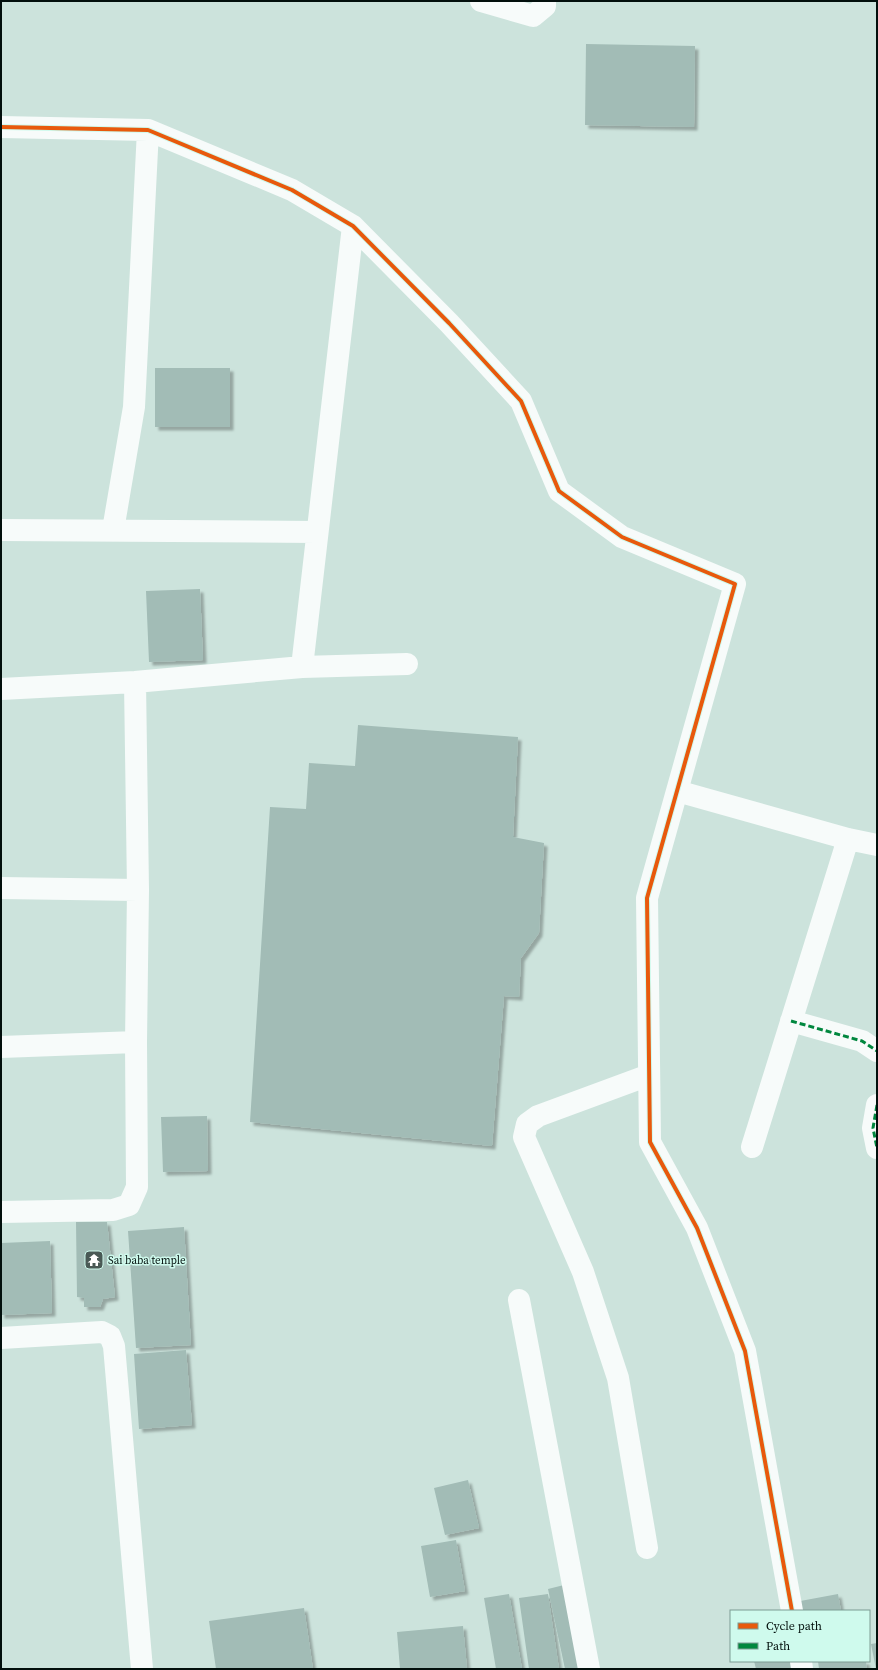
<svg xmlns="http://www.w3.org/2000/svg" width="878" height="1670" font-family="'Source Serif 4',serif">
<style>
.building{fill:#a2bcb6;filter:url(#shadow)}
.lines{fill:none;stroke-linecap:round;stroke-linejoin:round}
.minor{stroke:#f7fbfa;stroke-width:22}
.quiet{stroke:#00873e;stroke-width:3;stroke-dasharray:6 3;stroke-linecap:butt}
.cycleway-casing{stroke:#cffaed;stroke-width:6}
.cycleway{stroke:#e8590c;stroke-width:4}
.labels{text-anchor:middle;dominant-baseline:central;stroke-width:3;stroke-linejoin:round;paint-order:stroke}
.poi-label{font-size:11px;fill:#020f0c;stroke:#cffaed;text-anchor:start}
</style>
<defs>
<filter id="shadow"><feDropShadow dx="3.5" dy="3.5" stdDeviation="1" flood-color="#0004"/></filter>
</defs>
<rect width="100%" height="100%" fill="#cce3dc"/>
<path class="building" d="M586,44L695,46L694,127L585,125Z
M155,368H230V427H155Z
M200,589L203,660L149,662L146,591Z
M358,725L518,737L513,837L544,843L539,933L521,958L519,997L504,996L492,1146L250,1122L270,807L306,809L309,763L355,766Z
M207,1116L208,1171L163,1172L161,1117Z
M76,1222H107L115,1297L103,1299L100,1307H84V1298L77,1297Z
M184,1227L191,1345L136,1348L128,1231Z
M50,1241L52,1313L1,1315V1243Z
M186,1350L192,1425L139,1429L134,1354Z
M468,1480L479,1528L445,1535L434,1488Z
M456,1540L465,1591L430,1597L421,1546Z
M568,1584L583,1669H565L548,1589Z
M509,1594L522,1669H496L484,1598Z
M548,1594L559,1669H529L519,1598Z
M838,1594L841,1611H796L795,1602Z
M304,1608L313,1669H216L209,1621Z
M463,1626L467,1669H400L397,1632Z
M877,1643V1669H876L871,1644Z
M754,1661H790L791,1668L785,1669H756Z
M818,1661H866L867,1669H819Z"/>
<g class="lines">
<path class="minor" d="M481,1L533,16L545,6V1
M1,127L148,130L292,190L353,226L449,323L521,401L559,491L622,537L735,584L647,898L650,1142L697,1228L745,1351L792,1611
M1,530L317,532
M113,530L134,407L148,130
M302,667L407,664
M1,689L135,682L302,667L353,226
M677,791L848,839L877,845
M1,888L138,890
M791,1021L862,1041L877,1051
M1,1047L136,1042
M877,1105L873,1128L877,1148
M752,1147L848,839
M1,1212L113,1210L129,1205L137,1187L136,1042L138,890L135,682
M519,1300L589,1669
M1,1338L102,1332L110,1336L114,1346L142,1669
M647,1548L618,1378L583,1272L524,1137L527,1124L538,1116L649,1075
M801,1661L802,1669"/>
<path class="quiet" d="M791,1021L862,1041L877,1051
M877,1105L873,1128L877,1148"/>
<defs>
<path id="cycleway" d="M1,127L148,130L292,190L353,226L449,323L521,401L559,491L622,537L735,584L647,898L650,1142L697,1228L745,1351L792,1611"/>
</defs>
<use href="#cycleway" class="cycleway-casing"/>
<use href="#cycleway" class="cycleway"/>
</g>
<defs>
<symbol id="temple-square" viewBox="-11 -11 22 22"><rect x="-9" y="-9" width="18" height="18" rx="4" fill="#495955" stroke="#cffaed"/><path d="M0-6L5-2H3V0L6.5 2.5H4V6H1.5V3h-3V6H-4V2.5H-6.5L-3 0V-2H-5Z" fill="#fff"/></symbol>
</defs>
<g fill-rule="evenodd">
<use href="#temple-square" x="83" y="1249" width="22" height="22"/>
</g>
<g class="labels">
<g class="poi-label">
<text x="108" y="1260">Sai baba temple</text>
</g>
</g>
<rect width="878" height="1670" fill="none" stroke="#020f0c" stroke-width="4"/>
<rect x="730" y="1610" width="140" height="52" fill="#cffaed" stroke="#7d9c93"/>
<rect x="738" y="1623" width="20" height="6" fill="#e8590c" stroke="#7d9c93"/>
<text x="766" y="1630" font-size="12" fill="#020f0c">Cycle path</text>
<rect x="738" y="1643" width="20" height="6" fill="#00873e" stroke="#7d9c93"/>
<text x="766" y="1650" font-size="12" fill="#020f0c">Path</text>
</svg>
